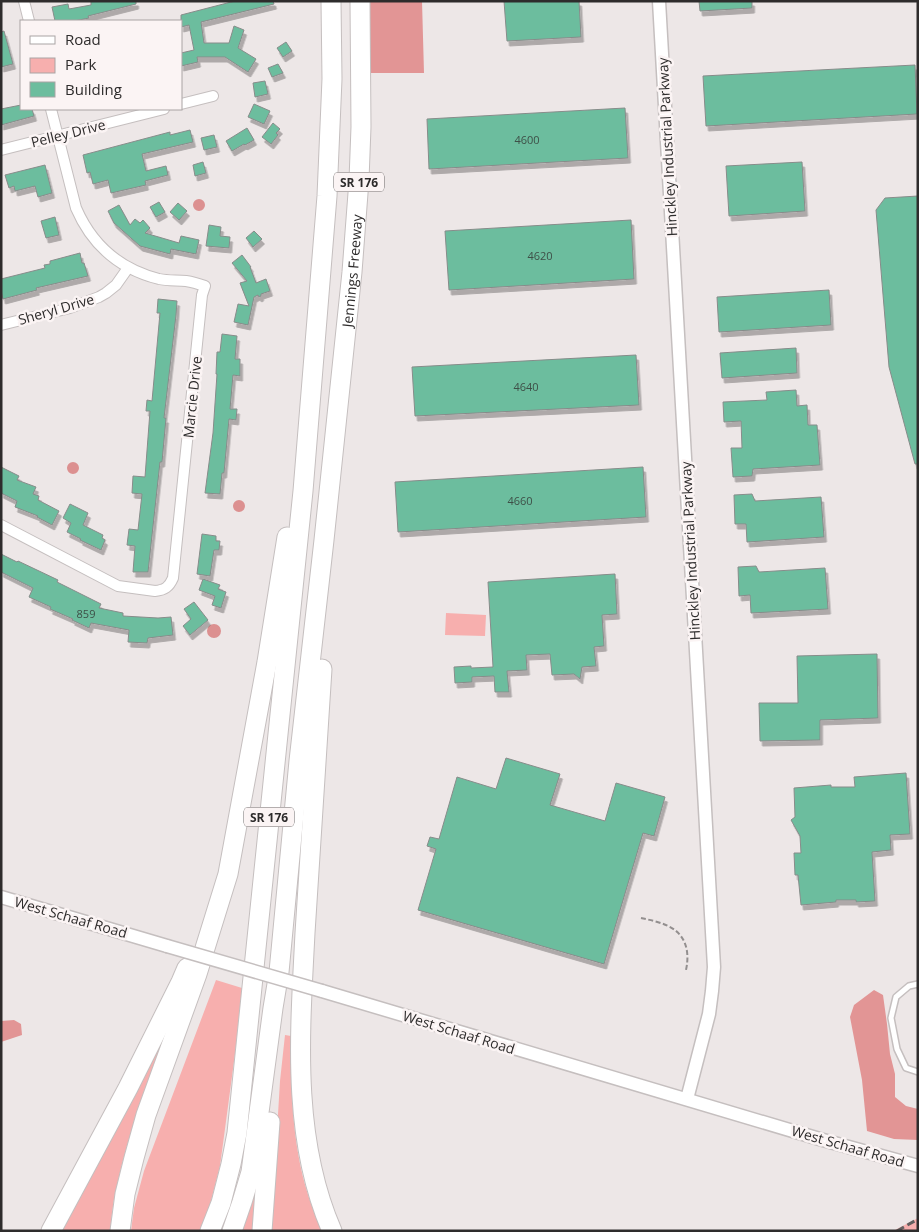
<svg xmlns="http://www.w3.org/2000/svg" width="919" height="1232" font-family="'Open Sans',sans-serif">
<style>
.green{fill:#f7afae}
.forest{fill:#e29595}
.water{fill:#dc9090}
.building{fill:#6cbd9e;stroke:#878c8a;filter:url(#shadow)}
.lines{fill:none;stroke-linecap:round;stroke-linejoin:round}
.service-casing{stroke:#c5bfbf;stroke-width:8}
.minor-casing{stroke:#c5bfbf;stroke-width:12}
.tertiary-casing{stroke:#c5bfbf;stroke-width:15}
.motorway-casing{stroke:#c5bfbf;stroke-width:21}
.path{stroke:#938f8f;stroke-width:2;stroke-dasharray:5 2.5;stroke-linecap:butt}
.service{stroke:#fff;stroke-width:5}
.minor{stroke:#fff;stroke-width:10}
.tertiary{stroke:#fff;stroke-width:12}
.motorway{stroke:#fff;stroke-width:19}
.rail{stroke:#625f5f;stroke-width:3;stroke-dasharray:8 4;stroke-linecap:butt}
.tertiary-bridge-casing{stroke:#c5bfbf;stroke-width:15;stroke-linecap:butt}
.tertiary-bridge{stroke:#fff;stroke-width:12}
.labels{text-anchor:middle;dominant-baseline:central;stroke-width:5;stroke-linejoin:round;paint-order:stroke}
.number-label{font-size:11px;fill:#3e5048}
.shield{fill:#fbf4f4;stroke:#6c6868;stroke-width:1}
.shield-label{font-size:12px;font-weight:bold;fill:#2e2c2c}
.street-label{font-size:14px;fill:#2e2c2c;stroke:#fbf4f4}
</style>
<defs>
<filter id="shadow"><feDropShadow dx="2.5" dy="5" stdDeviation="0" flood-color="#0004"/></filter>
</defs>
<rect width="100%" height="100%" fill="#ede7e7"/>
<path class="green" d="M446,613L486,615L485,636L445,635Z
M216,980L242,988L235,1054L220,1166L210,1205L200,1231H131L134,1208L144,1171Z
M161,1034L166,1036C147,1085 128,1134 117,1185C113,1200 112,1216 110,1231H56Z
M285,1035L291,1036C291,1093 292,1152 312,1206C315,1214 319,1223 323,1231H271L280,1081Z
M251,1190L260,1192L256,1231H239Z
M918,1218V1231H893Z"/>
<path class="forest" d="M360,1H422L424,73H361Z
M874,990L883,995L887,1024L890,1054L895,1074V1097L906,1106L918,1109V1140L894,1139L867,1131L862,1080L850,1017L854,1005Z
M14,1020L21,1024L22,1035L1,1042V1021Z"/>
<path class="water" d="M193 205a6 6 0 1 1 12 0a6 6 0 1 1-12 0Z
M67 468a6 6 0 1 1 12 0a6 6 0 1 1-12 0Z
M233 506a6 6 0 1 1 12 0a6 6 0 1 1-12 0Z
M207 631a7 7 0 1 1 14 0a7 7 0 1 1-14 0Z"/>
<path class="building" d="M91,1H136V4L88,16L89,18L74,21H55L52,7L68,4L69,9L91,5Z
M235,1H273L274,4L201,22L204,43H229L234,26L244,30L238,48L256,59L248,72L225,57H197L198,62L181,66V53L194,50L189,25L181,27V15Z
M504,1H579L581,37L507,41Z
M699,1H752V8L700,11Z
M4,31L13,64L1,67V32Z
M286,42L292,51L283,57L277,48Z
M278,64L283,73L272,77L268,68Z
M915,65L917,114L706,126L703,76Z
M265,81L268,94L255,97L253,83Z
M254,104L270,111L264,124L248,117Z
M21,105V109H32L34,116L1,125V109Z
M625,108L628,158L429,169L427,119Z
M273,123L280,129L276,133L278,135L271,144L262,137Z
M247,128L254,140L245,145L244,144L232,151L226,141Z
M190,130L193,142L142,154L146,171L166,166L168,175L145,181L146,185L111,193L108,180L93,184L90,172L87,173L83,155L170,132V135Z
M214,135L217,147L204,150L201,138Z
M203,162L206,173L195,176L193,165Z
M802,162L805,211L729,216L726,166Z
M45,165L52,193L38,197L35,186L15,191L14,186L9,188L5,175Z
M918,196V464H915L889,367L876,210L885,198Z
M159,202L165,212L156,217L150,207Z
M178,203L187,211L179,220L170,212Z
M119,205L130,225L135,219L140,223L143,220L150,228L145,233L179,243L181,236L199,240L196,254L171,249L170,254L140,246L114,223L108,211Z
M55,217L59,235L46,238L41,221Z
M631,220L634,279L449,290L445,231Z
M209,225L221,227L220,236L230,237L229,248L206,246Z
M254,231L262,239L253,247L246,238Z
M80,253L82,263H84L88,276L36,288L37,290L3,299L1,291V279L45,268L44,265L50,264V261Z
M242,255L251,267H250L256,283L266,279L270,291L261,294V296L259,297L258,295L254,297L248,325L234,322L238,304L249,306L240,283L247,281L232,263Z
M829,290L831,325L719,332L717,297Z
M158,299L177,301L176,315L164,418H166L162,462H160L148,572H133L135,546L127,545L129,529L138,530L142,494L132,493L133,476L145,477L150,411H146L147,400L152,401L160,313H157Z
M222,334L237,336L235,359H240V376L233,375L230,409H237L236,420L229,419L224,473H222L220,494L205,493L213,433L217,374H216L217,352H220Z
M796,348L797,373L722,378L720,353Z
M636,355L639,405L415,416L412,367Z
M796,390L797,406L807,405L808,425H817L820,465L753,469L752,476L733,477L731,448H742L741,421L724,422L723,402L767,400L766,392Z
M1,467L19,476L17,480L36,487L33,494L39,496L38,500L59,511L52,525L37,517L38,516L15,507L17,501L1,493Z
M643,467L646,517L398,532L395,482Z
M752,494L755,501L821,497L824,537L747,542L746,524H735L734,495Z
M70,504L88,513L83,525L103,535L102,538L105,540L101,550L80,540L81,539L67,532L71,523L63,518Z
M202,534L216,536V541H220L219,550H214L210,576L197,574Z
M1,554L17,562L18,561L58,580L57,582L101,604L99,608L123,613V616L158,618L171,617L173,635L148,638L147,643L128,642L129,630L91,623L89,628L72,620L73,619L50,609L51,607L29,597L33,588L1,572Z
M756,566L759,572L825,568L828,609L751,613L750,595L739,596L738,567Z
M615,574L617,614L602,615L604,646L594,647L596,666L582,667L580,679L574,674L552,675L550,654L526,655L527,670L507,671L509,692H495L494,676L472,677V682L455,683L454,667L471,666V668L493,667L488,582Z
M203,579L220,585L218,589L226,592L221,608L212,605L215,596L199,590Z
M194,602L208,620L190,635L183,626L191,619L184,609Z
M877,654L878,718L820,720V740L760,741L759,703H798L797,656Z
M506,758L560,774L550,805L605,821L616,783L665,797L654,836L643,833L604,964L418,910L436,849L427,846L430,837L439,839L457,777L496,789Z
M906,773L910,834L890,835L891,850L872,852L875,901L856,902V900H836V902L801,905L798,875H795L794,853H801L800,836L791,820L795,817L794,788L831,785V787H855L854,777Z"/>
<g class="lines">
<defs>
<path id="service" d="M918,984L909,986L896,997L891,1018L897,1049L906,1068L918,1072"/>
<path id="minor" d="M24,1L29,21
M181,104L213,96
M1,150L164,109
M1,325L70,308L99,297L106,293L116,285L128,268
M1,525L118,586L155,591C165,590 169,587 173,578L202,295L205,286C199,284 192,282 186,281C177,280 168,281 159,279C119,269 92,245 76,208L51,109"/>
<path id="tertiary" d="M659,1L714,967L712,991L709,1014L687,1099
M1,897L167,946
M322,991L823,1140L918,1166"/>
<g id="motorway">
<path d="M322,669C316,757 310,845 305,933C300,1032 291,1137 332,1231"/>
<path d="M51,1231L128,1088L181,982L187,968"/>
<path d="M120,1231L125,1194L134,1158L146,1115L197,974L228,874L267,662L287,537"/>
<path d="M210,1231L221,1203L231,1164L237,1133L303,491L327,196L332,79L331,1"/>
<path id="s1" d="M232,1231L242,1202L251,1172L273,1008L279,972L299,761L324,540L352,272L359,180L361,127L360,1"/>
<path d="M262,1231L270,1122"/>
</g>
</defs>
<use href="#service" class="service-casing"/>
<use href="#minor" class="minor-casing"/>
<use href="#tertiary" class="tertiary-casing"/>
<use href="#motorway" class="motorway-casing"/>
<path class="path" d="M641,918C650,920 660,922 668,926C686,934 690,952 686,970"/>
<use href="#service" class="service"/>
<use href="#minor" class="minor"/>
<use href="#tertiary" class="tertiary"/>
<use href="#motorway" class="motorway"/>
<path class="rail" d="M897,1231L918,1219"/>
<defs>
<path id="tertiary-bridge" d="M167,946L322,991"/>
</defs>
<use href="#tertiary-bridge" class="tertiary-bridge-casing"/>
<use href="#tertiary-bridge" class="tertiary-bridge"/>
</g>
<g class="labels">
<g class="number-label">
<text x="527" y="139">4600</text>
<text x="540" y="255">4620</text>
<text x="526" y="386">4640</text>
<text x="520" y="500">4660</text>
<text x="86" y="613">859</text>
</g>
<g class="shield">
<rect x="334" y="172.5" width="50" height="19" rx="4"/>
<rect x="244" y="807.5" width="50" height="19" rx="4"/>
</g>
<g class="shield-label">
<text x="359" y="182">SR 176</text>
<text x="269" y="817">SR 176</text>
</g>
<g class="street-label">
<text transform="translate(68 133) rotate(-14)">Pelley Drive</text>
<text transform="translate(667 147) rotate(-93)">Hinckley Industrial Parkway</text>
<text stroke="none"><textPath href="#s1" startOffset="969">Jennings Freeway</textPath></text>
<text transform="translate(56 309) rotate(-16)">Sheryl Drive</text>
<text transform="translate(192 397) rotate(-84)">Marcie Drive</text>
<text transform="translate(690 551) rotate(-93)">Hinckley Industrial Parkway</text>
<text transform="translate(71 917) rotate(16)">West Schaaf Road</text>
<text transform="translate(459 1032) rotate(17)">West Schaaf Road</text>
<text transform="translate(848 1146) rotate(16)">West Schaaf Road</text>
</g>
</g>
<rect width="919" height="1232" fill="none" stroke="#2e2c2c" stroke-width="5"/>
<rect x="20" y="20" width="162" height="90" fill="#fbf4f4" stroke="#a9a4a4"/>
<rect x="30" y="36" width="25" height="8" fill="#ffffff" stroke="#a9a4a4"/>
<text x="65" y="45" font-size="15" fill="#2e2c2c">Road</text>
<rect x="30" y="58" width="25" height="15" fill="#f7afae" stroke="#a9a4a4"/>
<text x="65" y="70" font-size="15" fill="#2e2c2c">Park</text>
<rect x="30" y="82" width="25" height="15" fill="#6cbd9e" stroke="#a9a4a4"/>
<text x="65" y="95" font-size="15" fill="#2e2c2c">Building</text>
</svg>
